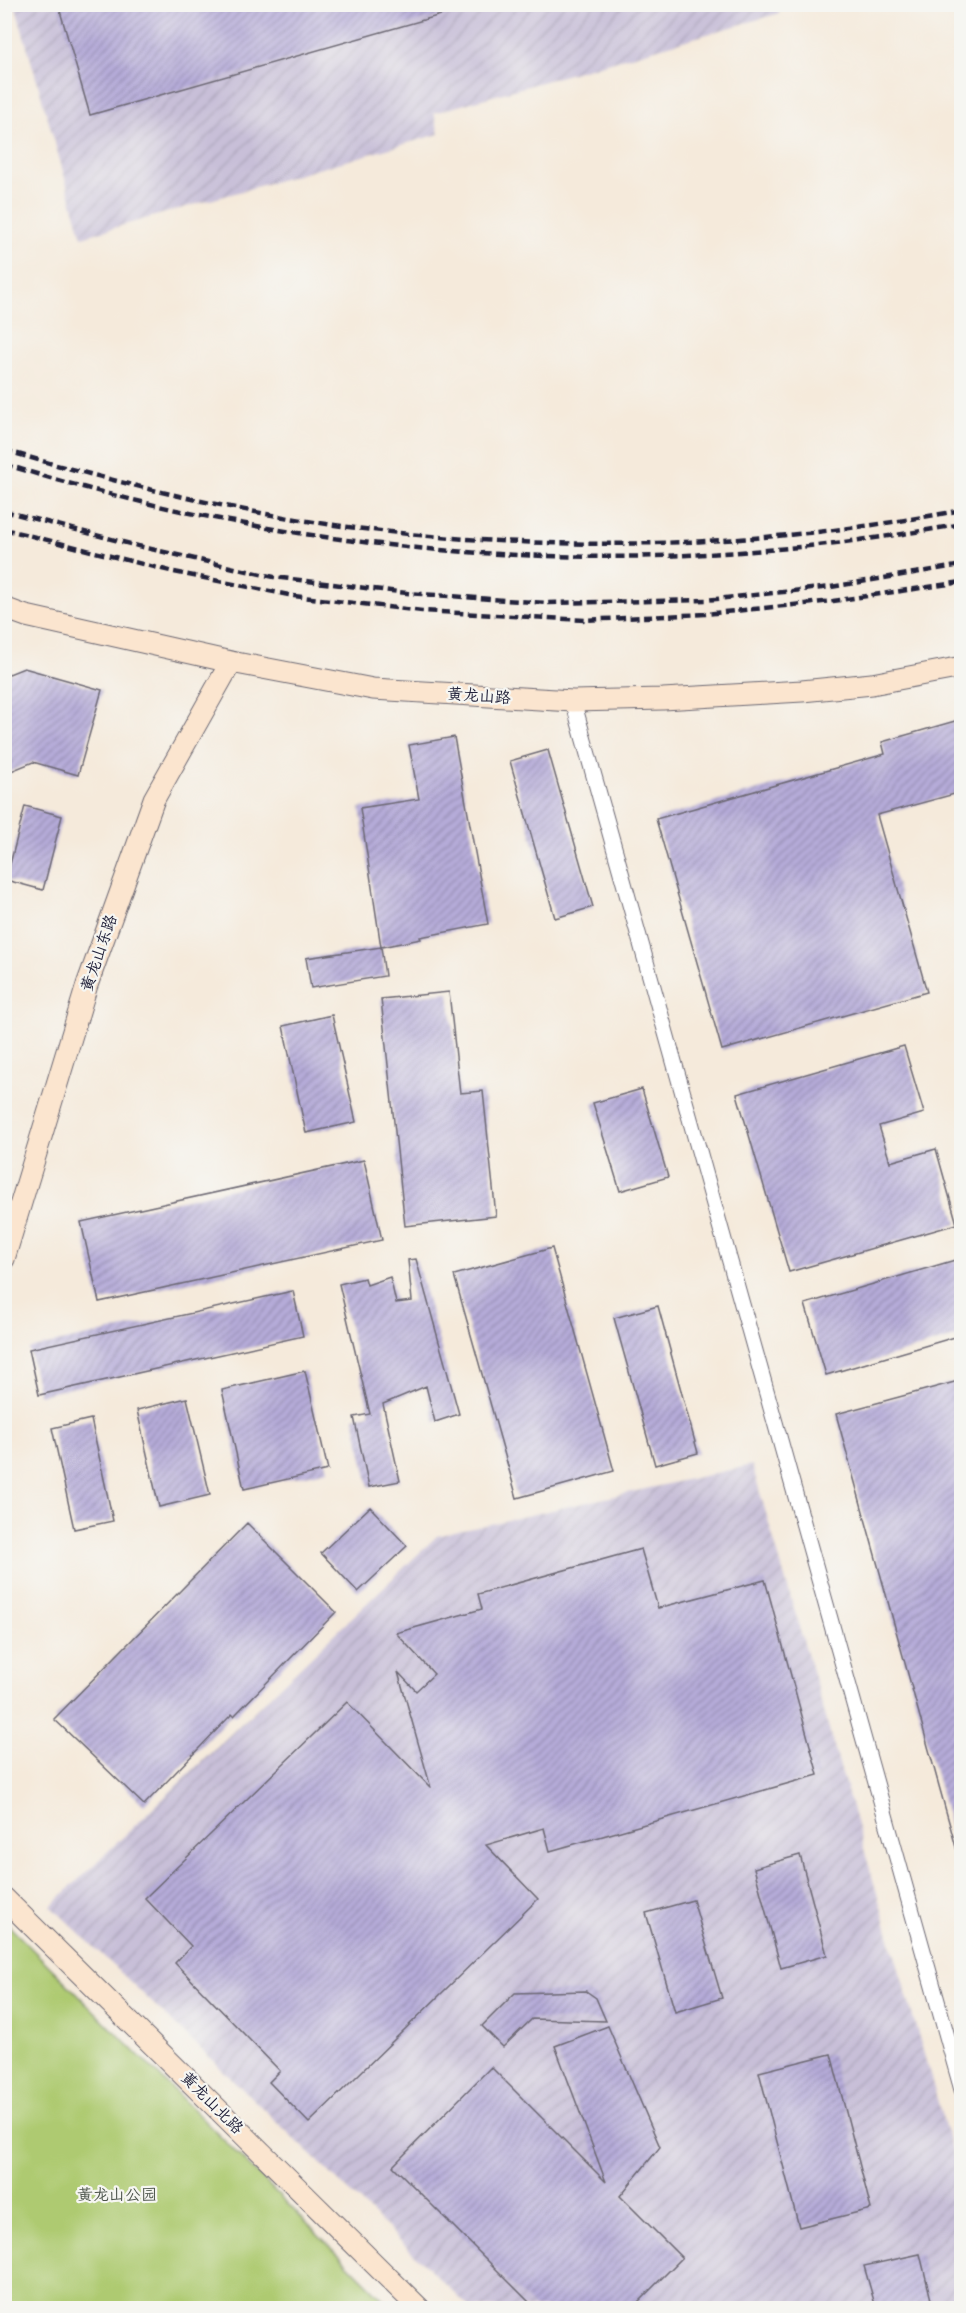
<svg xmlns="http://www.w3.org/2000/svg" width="966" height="2313" font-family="Pangolin,'LXGW WenKai TC',sans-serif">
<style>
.industrial{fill:url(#industrial-furrows)}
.park{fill:#aeca71;stroke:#687656;stroke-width:1.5}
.building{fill:url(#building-hatch)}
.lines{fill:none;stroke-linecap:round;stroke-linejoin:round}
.street-casing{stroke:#6c6873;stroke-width:17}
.secondary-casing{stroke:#6c6873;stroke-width:23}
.street{stroke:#fff;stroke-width:15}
.secondary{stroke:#fbe5cf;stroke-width:21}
.rail{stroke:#22223b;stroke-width:4.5;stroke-dasharray:9 4.5;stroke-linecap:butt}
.labels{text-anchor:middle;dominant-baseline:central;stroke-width:4.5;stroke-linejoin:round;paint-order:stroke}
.street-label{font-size:16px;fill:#22223b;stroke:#f6f6f2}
.park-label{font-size:16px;fill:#4c544b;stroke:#f6f6f2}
</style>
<defs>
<pattern id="industrial-furrows" width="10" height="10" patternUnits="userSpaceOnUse" patternTransform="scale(1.5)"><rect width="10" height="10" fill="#c8bfd8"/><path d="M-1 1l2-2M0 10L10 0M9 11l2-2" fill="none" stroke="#aca4ba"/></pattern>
<pattern id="building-hatch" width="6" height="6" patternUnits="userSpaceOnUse" patternTransform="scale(1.5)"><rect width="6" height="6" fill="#b6acd9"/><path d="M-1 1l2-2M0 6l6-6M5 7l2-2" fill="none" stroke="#948cb1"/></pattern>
</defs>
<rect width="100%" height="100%" fill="#f6f6f2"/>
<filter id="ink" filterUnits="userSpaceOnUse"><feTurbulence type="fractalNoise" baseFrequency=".0167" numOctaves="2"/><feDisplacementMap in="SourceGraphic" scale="12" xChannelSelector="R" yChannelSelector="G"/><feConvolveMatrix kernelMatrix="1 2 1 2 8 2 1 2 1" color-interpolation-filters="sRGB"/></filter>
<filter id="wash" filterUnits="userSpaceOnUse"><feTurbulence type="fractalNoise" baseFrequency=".008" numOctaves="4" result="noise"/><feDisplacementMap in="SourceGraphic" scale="24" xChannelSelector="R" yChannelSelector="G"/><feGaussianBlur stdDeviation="1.35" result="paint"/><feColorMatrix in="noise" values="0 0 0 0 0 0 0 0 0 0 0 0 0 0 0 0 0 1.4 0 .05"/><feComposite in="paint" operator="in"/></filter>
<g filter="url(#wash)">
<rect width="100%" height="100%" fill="#f5eadb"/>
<path class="industrial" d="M777,4L780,13L434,113L439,134L82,237L15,5Z
M752,1465L961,2181V2308H470L322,2165L51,1906L437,1536Z"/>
<path class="park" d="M5,1922L392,2308H5Z"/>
<g id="blocks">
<path class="building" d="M58,4H461L462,9L90,115Z
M24,668L102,690L78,775L33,762L4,774V676Z
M962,719V792L877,815L927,992L722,1050L656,819L885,754L882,742Z
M454,737L488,924L420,937L421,939L381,947L360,808L419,799L409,745Z
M548,750L593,907L555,918L510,761Z
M25,806L62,816L43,890L6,880Z
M381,947L385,976L311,988L306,958Z
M449,992L460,1093L483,1091L496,1216L405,1226L381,999Z
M332,1015L356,1122L306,1133L283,1026Z
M904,1046L924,1113L879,1126L890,1162L936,1149L957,1224L789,1272L737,1094Z
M642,1089L668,1177L620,1191L593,1103Z
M364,1160L382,1240L99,1302L81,1222Z
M552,1248L614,1471L517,1498L454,1275Z
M962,1258V1335L826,1375L805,1304Z
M416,1259L459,1414L435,1422L426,1386L383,1404L400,1481L369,1487L354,1417L370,1414L339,1284L365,1278L367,1285L390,1277L396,1303L412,1301L408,1260Z
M293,1291L303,1336L39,1395L29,1349Z
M658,1306L698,1453L655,1465L614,1318Z
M305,1371L328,1470L244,1489L222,1390Z
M962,1380V1850L957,1851L836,1414Z
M187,1398L210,1495L159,1507L137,1410Z
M91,1419L113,1521L74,1529L52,1428Z
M370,1507L407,1546L358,1592L321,1553Z
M247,1523L336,1612L234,1716L232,1714L144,1805L54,1719Z
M641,1549L658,1608L765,1580L818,1775L550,1851L544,1828L486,1845L538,1899L309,2123L269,2082L280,2071L175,1963L191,1946L145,1898L347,1702L431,1788L398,1672L416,1691L434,1674L396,1633L482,1609L478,1594Z
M800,1855L827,1955L781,1968L754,1868Z
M693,1900L722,1998L675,2012L646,1913Z
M586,1991L596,1998L606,2021L532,2019L503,2047L482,2026L515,1993Z
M608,2026L660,2147L620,2196L682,2258L632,2308H535L393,2166L491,2067L606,2182L555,2046Z
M831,2054L871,2209L799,2227L759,2072Z
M920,2254L933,2308H876L864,2266Z"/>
</g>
</g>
<g filter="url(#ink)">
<use href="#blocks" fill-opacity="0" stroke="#6c6873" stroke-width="1.5"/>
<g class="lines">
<defs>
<path id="street" d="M573,701L962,2090"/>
<path id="secondary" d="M4,608L26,616L231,662L373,689L573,701L663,699L802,691L872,684L962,667
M4,1259L87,985L154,799L231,662
M4,1898L419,2308"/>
</defs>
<use href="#street" class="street-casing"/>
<use href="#secondary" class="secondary-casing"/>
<use href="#street" class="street"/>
<use href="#secondary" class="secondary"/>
<path class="rail" d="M4,450C130,487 259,518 390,532C577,553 776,546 962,510
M4,464C317,562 639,583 962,524
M4,511L138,546L274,577L407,593L547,603L706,600L831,587L962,565
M4,529L174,572L294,596L422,611L585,620L705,614L833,601L962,582"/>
</g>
</g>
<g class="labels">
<g class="street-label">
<text transform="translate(479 696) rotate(4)">黄龙山路</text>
<text transform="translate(99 953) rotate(-71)">黄龙山东路</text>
<text transform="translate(212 2103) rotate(45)">黄龙山北路</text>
</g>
<g class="park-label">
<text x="117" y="2195">黄龙山公园</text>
</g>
</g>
<rect width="966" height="2313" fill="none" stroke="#f6f6f2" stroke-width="24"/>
</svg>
